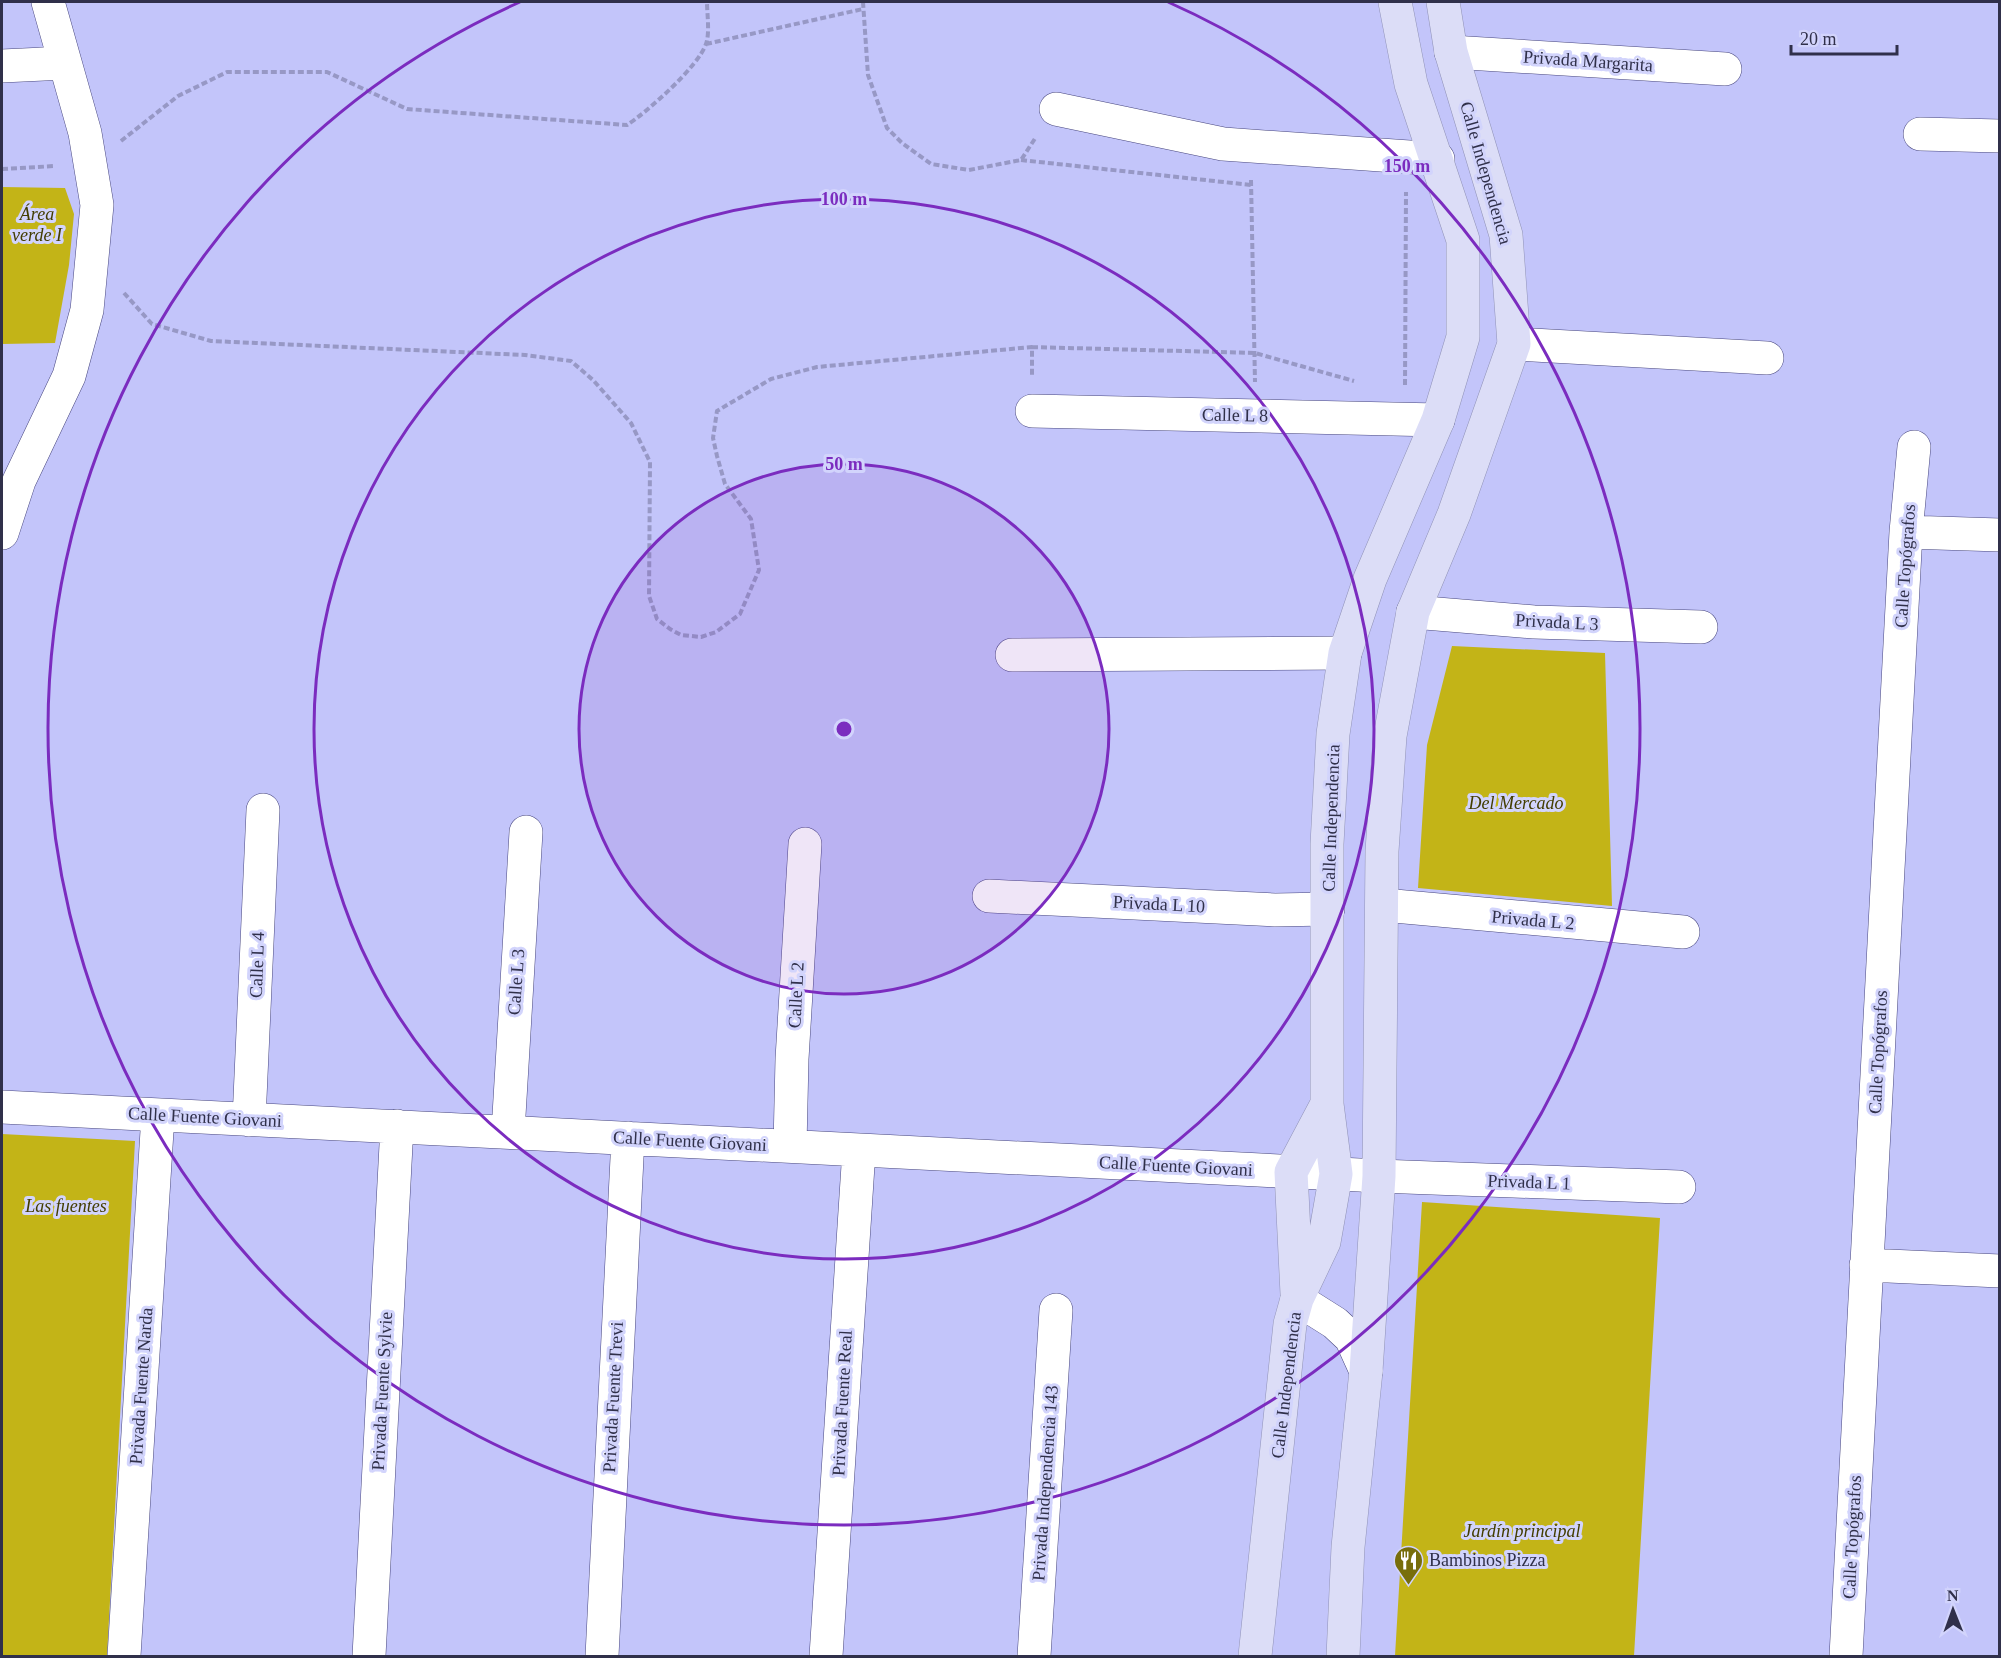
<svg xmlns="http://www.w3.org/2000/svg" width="2001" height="1658" font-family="Georgia,serif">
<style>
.green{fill:#c3b417}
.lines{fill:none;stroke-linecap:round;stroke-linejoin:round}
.minor-casing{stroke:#48477f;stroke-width:34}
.major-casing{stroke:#9092b7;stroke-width:34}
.path{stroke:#9798c5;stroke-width:4;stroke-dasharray:6 3;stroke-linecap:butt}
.minor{stroke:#fff;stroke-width:33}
.major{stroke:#dcddf7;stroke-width:33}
.ring{fill:none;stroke:#7b2cbf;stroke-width:3}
.labels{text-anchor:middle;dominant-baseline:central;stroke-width:6;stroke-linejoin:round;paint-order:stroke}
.street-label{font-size:18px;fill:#30304a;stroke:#d2d4fc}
.park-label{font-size:18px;font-style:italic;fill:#433d00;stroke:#d2d4fc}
.poi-label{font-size:18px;fill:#30304a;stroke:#d2d4fc;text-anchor:start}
.centre{fill:#7b2cbf;stroke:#d2d4fc;stroke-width:3}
.ring-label{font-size:18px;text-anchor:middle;font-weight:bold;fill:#7b2cbf;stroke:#d2d4fc;stroke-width:6;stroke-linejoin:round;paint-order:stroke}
</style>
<rect width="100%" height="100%" fill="#c3c5fa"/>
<path class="green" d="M2,187L65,188L74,214L69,265L55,343L2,344Z
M1452,646L1605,653L1612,906L1418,888L1427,745Z
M2,1134L135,1141L107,1656H2Z
M1422,1202L1660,1218L1634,1656H1395Z"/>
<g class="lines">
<defs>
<path id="minor" d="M1451,52L1725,69
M2,66L65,63
M1056,109L1223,144L1438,159
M1920,134L2000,136
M1514,344L1767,358
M1032,411L1438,420
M1906,532L2000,535
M2,533L19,481L69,376L87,310L97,205L85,133L48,2
M1413,612L1534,622L1701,627
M1012,655L1345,653
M989,896L1275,910L1328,909
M1383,905L1683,932
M2,1107L1379,1176L1679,1187
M249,1120L263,810
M508,1132L526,832
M790,1146L792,1059L805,844
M1866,1265L2000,1271
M1297,1299L1335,1323L1351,1338L1366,1371
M124,1656L158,1115
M369,1656L397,1126
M602,1656L628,1138
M826,1656L859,1150
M1034,1656L1056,1310
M1846,1656L1906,532L1914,447"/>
<path id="major" d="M1297,1294L1291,1172L1327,1104
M1255,1656L1290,1324L1297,1299L1324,1242L1336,1174L1327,1104V844L1333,734L1345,653L1370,579L1438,420L1463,337V240L1411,84L1395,2
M1343,1656L1348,1547L1366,1371L1379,1176L1382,851L1390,736L1413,612L1454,514L1514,344L1506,235L1451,52L1443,2"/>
</defs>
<use href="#minor" class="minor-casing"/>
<use href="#major" class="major-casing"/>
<path class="path" d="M863,2L868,75L887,128L902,143L931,164L969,170L1021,160L1036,137
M706,44L863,9
M121,141L178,96L227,72H327L407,109L627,125C647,112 698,67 706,44C710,33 707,14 707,2
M1021,160L1251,185
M2,169L55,166
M1251,180L1255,382
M124,293L152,324L211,341L525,355L571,361L593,380L631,423L650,462L649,596L657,619L670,629L681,635L701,637L716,632L740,614L759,570L751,519L725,484L717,456L713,438L717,411L771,379L817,367L1032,347V377
M1032,347L1255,353L1354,381
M1405,385L1406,192"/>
<use href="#minor" class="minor"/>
<use href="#major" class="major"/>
</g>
<circle cx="844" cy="729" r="265" fill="#7b2cbf" fill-opacity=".12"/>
<g class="ring">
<circle cx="844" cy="729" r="265"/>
<circle cx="844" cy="729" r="530"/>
<path d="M1168 2A796 796 0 1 1 520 2"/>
</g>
<defs>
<symbol id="restaurant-pin" viewBox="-11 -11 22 30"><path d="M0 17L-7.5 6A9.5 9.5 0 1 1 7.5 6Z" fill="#786e0b" stroke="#d2d4fc"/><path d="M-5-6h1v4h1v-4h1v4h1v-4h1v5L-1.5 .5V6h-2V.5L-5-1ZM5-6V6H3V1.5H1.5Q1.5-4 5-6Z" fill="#fff"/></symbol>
</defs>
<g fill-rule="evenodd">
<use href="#restaurant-pin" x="1392" y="1544" width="33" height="45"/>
</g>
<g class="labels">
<g class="street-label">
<text transform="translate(1588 61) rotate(4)">Privada Margarita</text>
<text transform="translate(1486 173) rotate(74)">Calle Independencia</text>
<text transform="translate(1235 415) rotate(1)">Calle L 8</text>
<text transform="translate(1905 566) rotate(-86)">Calle Topógrafos</text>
<text transform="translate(1557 622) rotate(3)">Privada L 3</text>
<text transform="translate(1331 818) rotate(-88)">Calle Independencia</text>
<text transform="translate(1159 904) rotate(3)">Privada L 10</text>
<text transform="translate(1533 920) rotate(5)">Privada L 2</text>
<text transform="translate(257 965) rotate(-88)">Calle L 4</text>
<text transform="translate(516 982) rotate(-86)">Calle L 3</text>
<text transform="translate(796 995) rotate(-87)">Calle L 2</text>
<text transform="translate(1878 1052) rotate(-87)">Calle Topógrafos</text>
<text transform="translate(205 1117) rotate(3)">Calle Fuente Giovani</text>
<text transform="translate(690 1141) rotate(3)">Calle Fuente Giovani</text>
<text transform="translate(1176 1166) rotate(3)">Calle Fuente Giovani</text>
<text transform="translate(1529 1182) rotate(2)">Privada L 1</text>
<text transform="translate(1286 1385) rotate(-83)">Calle Independencia</text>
<text transform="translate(141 1386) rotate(-86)">Privada Fuente Narda</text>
<text transform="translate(382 1391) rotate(-87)">Privada Fuente Sylvie</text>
<text transform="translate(613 1397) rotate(-87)">Privada Fuente Trevi</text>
<text transform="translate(842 1403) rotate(-87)">Privada Fuente Real</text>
<text transform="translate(1045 1483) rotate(-86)">Privada Independencia 143</text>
<text transform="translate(1852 1537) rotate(-87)">Calle Topógrafos</text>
</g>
<g class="park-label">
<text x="37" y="214">Área<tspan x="37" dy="21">verde I</tspan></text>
<text x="1516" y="803">Del Mercado</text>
<text x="66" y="1206">Las fuentes</text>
<text x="1522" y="1531">Jardín principal</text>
</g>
<g class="poi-label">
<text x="1429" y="1560">Bambinos Pizza</text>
</g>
</g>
<circle cx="844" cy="729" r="9" class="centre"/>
<g class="ring-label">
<text x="1407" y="172">150 m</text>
<text x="844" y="205">100 m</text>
<text x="844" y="470">50 m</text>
</g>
<rect width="2001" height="1658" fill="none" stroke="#30304a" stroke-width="6"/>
<g transform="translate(1953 1610) rotate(359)" stroke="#d2d4fc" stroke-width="4.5" paint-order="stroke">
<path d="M0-4.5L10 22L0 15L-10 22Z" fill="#30304a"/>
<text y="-9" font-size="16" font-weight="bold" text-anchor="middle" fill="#30304a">N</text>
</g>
<path d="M1791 45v9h106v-9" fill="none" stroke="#30304a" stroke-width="3"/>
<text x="1800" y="45" font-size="18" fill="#30304a" stroke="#d2d4fc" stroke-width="4.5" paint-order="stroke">20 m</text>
</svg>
